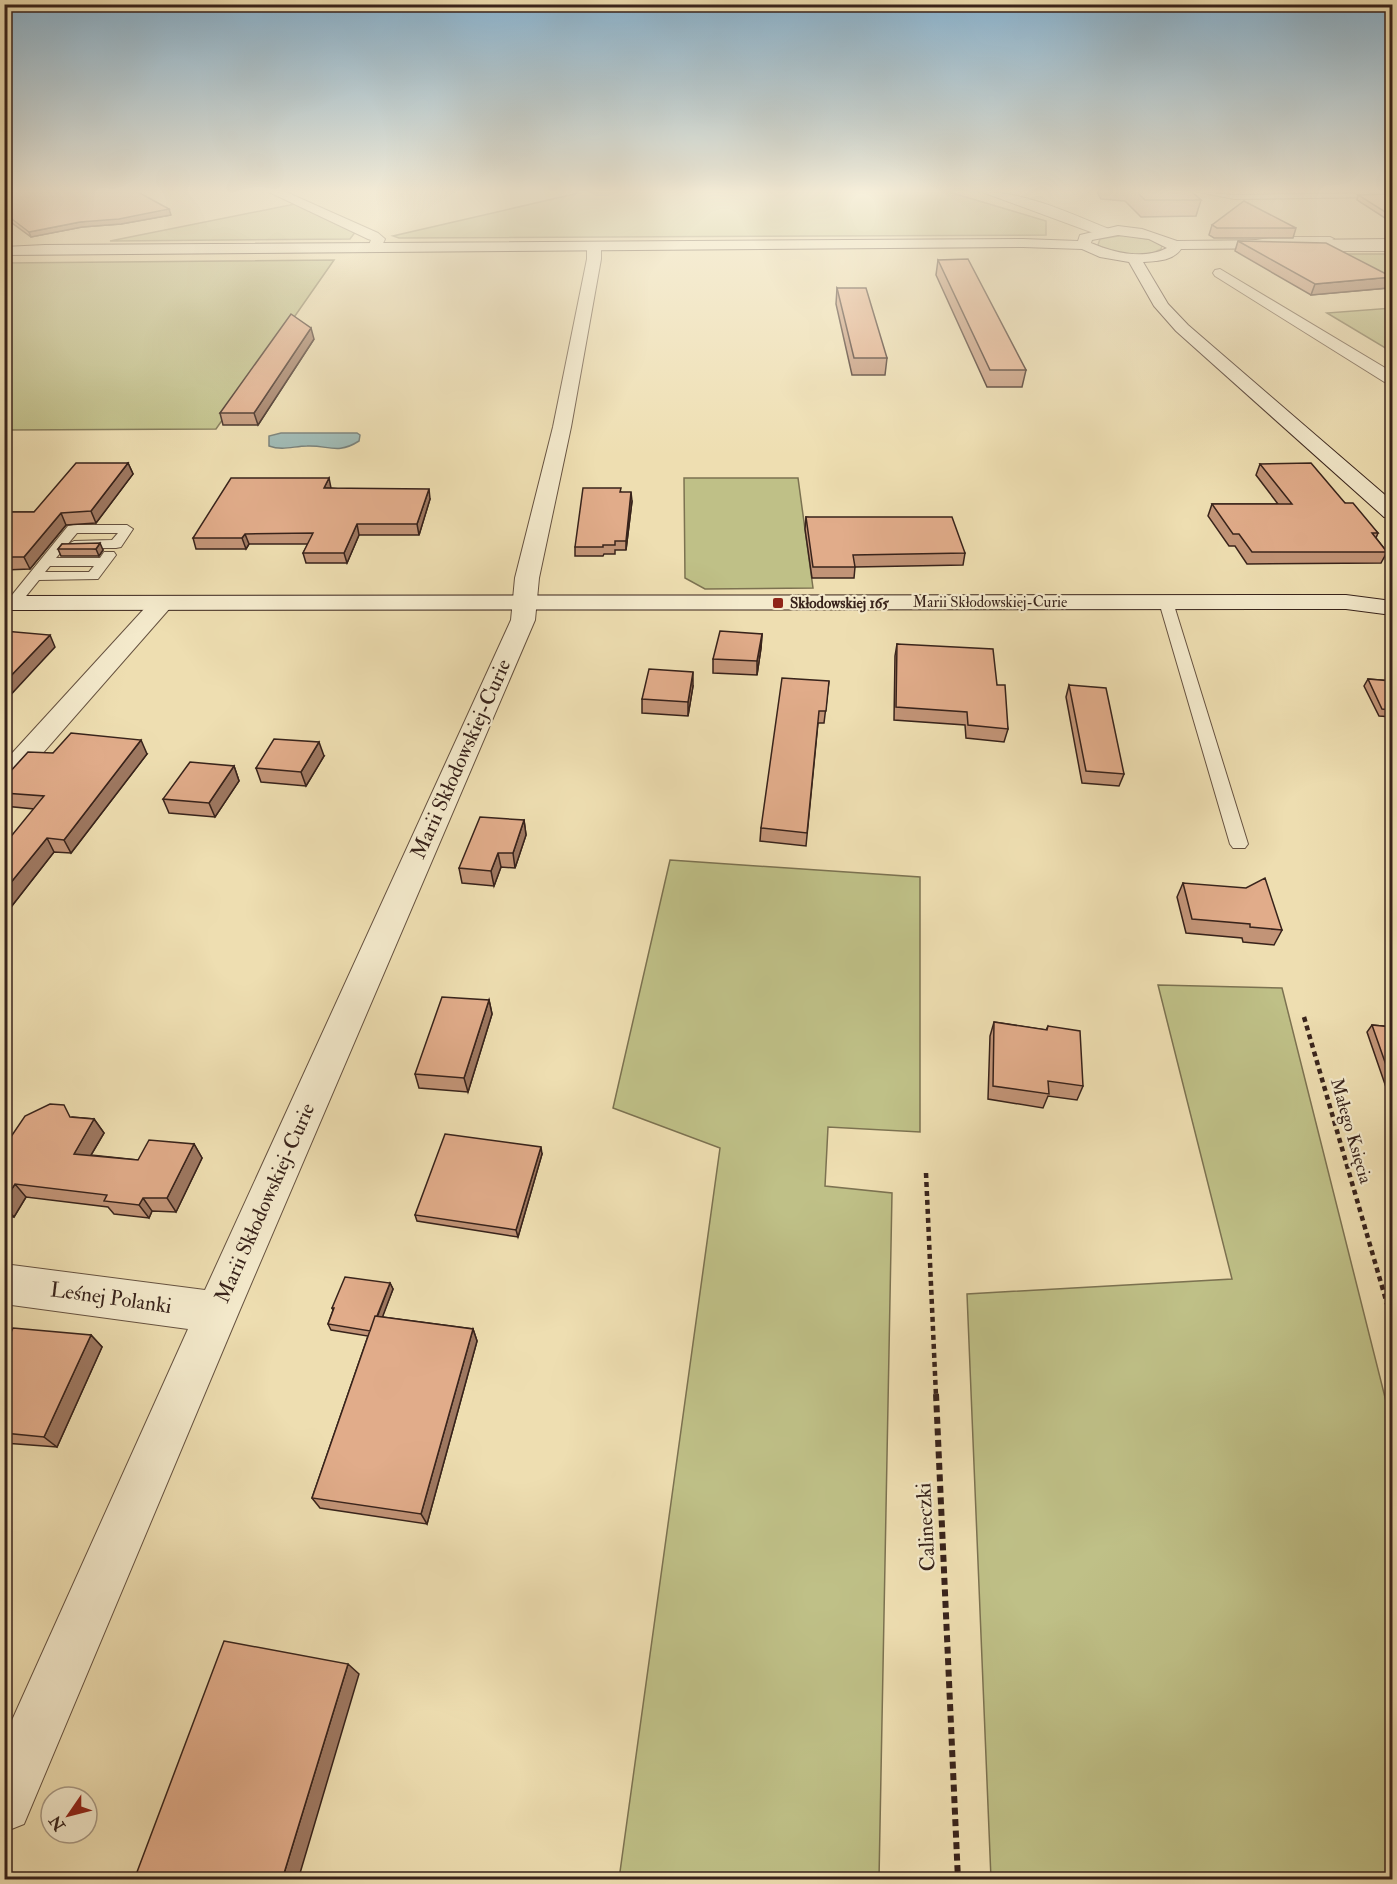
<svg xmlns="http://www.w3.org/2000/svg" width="1397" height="1884" font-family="'IM FELL Double Pica',serif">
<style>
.green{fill:#bfc087;stroke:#7c7251;stroke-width:1.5}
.water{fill:#9dbab6;stroke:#757e78;stroke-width:1.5}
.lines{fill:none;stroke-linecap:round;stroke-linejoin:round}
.lane-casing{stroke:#665240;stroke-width:2}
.street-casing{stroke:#665240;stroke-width:2}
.secondary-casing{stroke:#38231b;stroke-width:2}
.path-far1{stroke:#38231b;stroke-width:4.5;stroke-dasharray:5 4;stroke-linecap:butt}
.path{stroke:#38231b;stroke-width:6;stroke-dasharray:7 4.5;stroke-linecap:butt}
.lane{fill:#f4eacc;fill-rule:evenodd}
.street{fill:#f4eacc;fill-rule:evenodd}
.secondary{fill:#f4eacc;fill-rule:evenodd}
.wall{fill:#c29477;stroke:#38231b;stroke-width:1.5}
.shaded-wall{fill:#9e7861;stroke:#38231b;stroke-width:1.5}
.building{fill:#e1ac8a;stroke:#38231b;stroke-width:1.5}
.poi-dot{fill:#8f2418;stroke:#f4eacc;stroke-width:2}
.labels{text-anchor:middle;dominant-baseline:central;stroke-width:4.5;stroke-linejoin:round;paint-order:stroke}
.far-street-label{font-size:15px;fill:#38231b;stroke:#f4eacc}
.far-poi-label{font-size:15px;font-weight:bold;fill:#38231b;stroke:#f4eacc;text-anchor:start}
.street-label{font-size:18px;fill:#38231b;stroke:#f4eacc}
.near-street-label{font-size:21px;fill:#38231b;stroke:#f4eacc}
</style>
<rect width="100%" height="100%" fill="#eedeb1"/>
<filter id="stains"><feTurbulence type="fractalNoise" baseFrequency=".00333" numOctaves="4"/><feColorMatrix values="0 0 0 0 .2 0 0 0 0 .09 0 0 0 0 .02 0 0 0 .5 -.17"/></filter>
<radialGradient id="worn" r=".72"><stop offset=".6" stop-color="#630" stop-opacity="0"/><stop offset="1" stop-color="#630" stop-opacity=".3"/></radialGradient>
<path class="green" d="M583,192H949L1046,221V235L399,238L393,236Z
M295,204L356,231L350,239L110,241Z
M1124,235L1153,240L1162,246L1161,249C1145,259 1113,256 1098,245L1100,239Z
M1333,254H1392V285Z
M334,260L216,429L5,430L4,263Z
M1392,308V352L1327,313Z
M684,478H798L813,588L705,589L685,578Z
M670,860L920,877V1132L828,1127L825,1186L892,1193L879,1879H619L720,1148L613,1108Z
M1158,985L1282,988L1392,1425V1879H991L967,1294L1232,1279Z"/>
<path class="water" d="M281,433H357L360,435L359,441C337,455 329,445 307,446C294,446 283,451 269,446V436Z"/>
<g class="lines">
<defs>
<path id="lane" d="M1199,192L1234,195L1392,193V197L1234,199Z
M1276,237H1330L1334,239L1330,241H1276L1241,245L1237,243Z
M1309,247H1392V251H1309Z
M73,525H127L133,529L121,547L116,548H69L67,545L74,541L112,540L118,533H77L56,558H100L104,552H114L116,555L98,579L39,580L18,606H8L6,603L8,600L68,526ZM50,566H94L89,572H45Z
M1166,598L1173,602L1248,844L1245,848H1233L1230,844L1159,602Z"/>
<path id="street" d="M269,192H286L378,233L385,239L380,250H370L368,247L371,240L368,239Z
M982,192C1026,192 1069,213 1109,229L1111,232L1104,236L1099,235Z
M594,242L601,246V259L571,427L539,578L535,620L239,1312L24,1824L4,1832V1738L188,1329L4,1304V1264L205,1290L511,620L515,578L553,427L587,259V246Z
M1220,269L1392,372V384L1386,383L1215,276L1213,273L1215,270Z
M162,596L170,598L174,603L170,608L14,786L4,789V762L154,598Z"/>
<path id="secondary" d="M1118,226L1142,229L1177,241L1392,239V247L1181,249C1173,261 1157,261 1143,262L1168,304L1188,325L1392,501V518L1384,517L1176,331L1154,306L1129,262L1100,257L1082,249L1023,247L4,255V247L45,245L1023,239L1078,241L1080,235ZM1118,235L1149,239L1167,248C1144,260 1114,253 1091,243L1092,240Z
M1346,595L1392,601V615L1346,609L4,610V596Z"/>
</defs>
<use href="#lane" class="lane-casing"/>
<use href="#street" class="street-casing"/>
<use href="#secondary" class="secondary-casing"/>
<path class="path-far1" d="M1304,1017L1392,1321
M926,1173L936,1396"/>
<path class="path" d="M936,1394L958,1880"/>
<use href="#lane" class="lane"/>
<use href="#street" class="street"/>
<use href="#secondary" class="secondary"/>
</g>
<path class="wall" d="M4,192L171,215L121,224L82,227L31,237L4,217Z
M1097,192H1192L1201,200L1196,216L1141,217L1125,201L1101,199Z
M1392,194V220H1388L1357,200L1358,195Z
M1212,225L1296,228L1293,238H1214L1209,235Z
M1238,241L1392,277L1388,288L1311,295L1235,251Z
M938,260L1026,370L1022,387H987L936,275Z
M837,288L887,358L885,375H852L836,304Z
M314,339L258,425H223L220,413Z
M128,463L133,474L96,523L66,525L30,569L4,570V512H34Z
M1260,464L1345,503L1378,533L1376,538L1387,552L1381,563L1247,564L1235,546H1229L1208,516L1212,504H1278L1256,475Z
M331,488L430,499L419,535H359L347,563H306L303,553L308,544H249L246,549H196L193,538Z
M621,492L632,501L626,550H615V554H604L603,556H575V547Z
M806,517L965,553L963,565L855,567L854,578H812L805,529Z
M62,544L103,550L99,556H61L58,549Z
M762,634L761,648L757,675L713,673V659Z
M1392,640V664L1386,652Z
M897,644L997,685L1008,729L1004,742L966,738L965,725L894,720L895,656Z
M1368,679L1392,681V717L1379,716L1364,686Z
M829,681L824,723H818L806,846L760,841L761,828Z
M1069,685L1124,774L1119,786L1082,783L1066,697Z
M693,686L688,716L642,713V699Z
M53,753L147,754L71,853L54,852L4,916L34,809L4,806V775Z
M324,756L306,786L261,782L256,768Z
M234,766L239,781L215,817L169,813L163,799Z
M524,820L526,835L515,868L501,867L494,886L462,883L459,868Z
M1183,883L1282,930L1274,945L1243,942L1242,938L1186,933L1177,897Z
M489,1000L492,1014L468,1092L419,1088L415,1074Z
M994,1022L1046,1030L1048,1026L1083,1086L1077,1100L1048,1096L1043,1108L988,1099L990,1036Z
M1372,1025L1392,1027V1093H1388L1367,1032Z
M72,1117L94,1119L104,1133L91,1155L138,1160L194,1144L202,1158L176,1212L152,1211L149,1218L114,1214L108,1207L26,1197L14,1217L4,1216V1147Z
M542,1154L518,1237L417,1221L415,1215Z
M390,1283L393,1289L382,1317L473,1329L477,1341L427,1524L320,1508L312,1498L368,1336L331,1330L328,1324L333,1310L332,1308Z
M91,1335L102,1347L57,1447L4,1443V1340Z"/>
<path class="shaded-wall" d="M169,209L171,215L121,224L82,227L31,237L29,232L80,222Z
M1392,277L1388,288L1311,295L1315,284Z
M311,328L314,339L258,425L254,413Z
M128,463L133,474L96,523L91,511Z
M329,478L331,488H324Z
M429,489L430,499L419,535L417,524Z
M631,492L632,501L626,550V541Z
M61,513L66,525L30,569L24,557Z
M357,524L359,535L347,563L344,553Z
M245,534L249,544L246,549L242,538Z
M100,543L103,550L99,556L96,549Z
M762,634L761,648L757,675V661Z
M50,635L55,647L4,702V683Z
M693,672V686L688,716V702Z
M141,740L147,754L71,853L64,840Z
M319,742L324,756L306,786L301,772Z
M234,766L239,781L215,817L209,803Z
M524,820L526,835L515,868L513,853Z
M47,838L54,852L4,916V891Z
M498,853L501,867L494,886L491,871Z
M4,980L8,985L4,989Z
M489,1000L492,1014L468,1092L464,1078Z
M94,1119L104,1133L84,1167L74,1154Z
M194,1144L202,1158L176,1212L167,1198Z
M541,1147L542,1154L518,1237L516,1230Z
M15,1184L26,1197L14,1217L4,1206V1201Z
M143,1198L152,1211L149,1218L139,1205Z
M390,1283L393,1289L375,1337L372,1331Z
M473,1329L477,1341L427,1524L421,1514Z
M91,1335L102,1347L57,1447L44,1437Z
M348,1664L359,1674L298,1880H282Z"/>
<path class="building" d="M4,192H138L169,209L119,219L80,222L29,232L4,213Z
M1137,192H1192L1201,200H1145Z
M1392,194V215H1390L1358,195Z
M1244,201L1296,228H1217L1212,225Z
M1238,241L1326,243L1392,277L1315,284Z
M968,259L1026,370H990L938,260Z
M837,288H866L887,358H854Z
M291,314L311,328L254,413H220Z
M76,463H128L91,511L61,513L24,557H4V512H34Z
M1311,463L1345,503H1353L1378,533H1372L1387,552H1252L1239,534H1233L1212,504H1292L1260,464Z
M231,478H329L324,488L429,489L417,524H357L344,553H303L313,533L245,534L242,538H193Z
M583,488H621L620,492H631L626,541H615V545H603V547H575Z
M806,517H952L965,553L853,555L855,567H813Z
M100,543L96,549H58L62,544Z
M4,631L50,635L4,683Z
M720,631L762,634L757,661L713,659Z
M897,644L993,649L997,685H1005L1008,729L968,725L967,712L896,707Z
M649,669L693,672L688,702L642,699Z
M782,678L829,681L826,711H819L807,833L761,828Z
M1368,679L1392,681V710L1382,709Z
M1069,685L1106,688L1124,774L1086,771Z
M71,733L141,740L64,840L47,838L4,891V845L44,796L4,793V775L8,774L28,752L53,753Z
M274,739L319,742L301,772L256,768Z
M190,762L234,766L209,803L163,799Z
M480,817L524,820L513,853H498L491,871L459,868Z
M1265,878L1282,930L1250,927V924L1192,919L1183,883L1246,888Z
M442,997L489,1000L464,1078L415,1074Z
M994,1022L1047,1030L1048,1026L1080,1031L1083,1086L1048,1081L1049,1094L993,1086Z
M1372,1025L1392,1027V1082Z
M50,1104L64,1105L70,1117L94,1119L74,1154L138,1160L149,1140L194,1144L167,1198H143L139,1205L104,1201L107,1195L15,1184L4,1201V1147L25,1116Z
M445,1134L541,1147L516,1230L415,1215Z
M345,1277L390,1283L377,1316H375L370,1331L328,1324L334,1308H332Z
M375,1316L473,1329L421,1514L312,1498Z
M13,1328L91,1335L44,1437L4,1433V1340L7,1341Z
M224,1641L348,1664L282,1880H134Z"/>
<linearGradient id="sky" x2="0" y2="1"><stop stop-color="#8ab6d4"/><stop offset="0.42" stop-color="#f7f0dc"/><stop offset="1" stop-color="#f7f0dc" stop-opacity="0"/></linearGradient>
<rect width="1397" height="456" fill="url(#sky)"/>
<rect class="poi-dot" x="772" y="597" width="12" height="12" rx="3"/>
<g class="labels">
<g class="far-street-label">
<text x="990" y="602">Marii Skłodowskiej-Curie</text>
</g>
<g class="far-poi-label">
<text x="790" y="603">Skłodowskiej 165</text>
</g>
<g class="street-label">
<text transform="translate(1351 1131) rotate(74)">Małego Księcia</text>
</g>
<g class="near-street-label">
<text transform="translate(461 759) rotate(-66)">Marii Skłodowskiej-Curie</text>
<text transform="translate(265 1203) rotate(-66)">Marii Skłodowskiej-Curie</text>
<text transform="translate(111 1298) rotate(8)">Leśnej Polanki</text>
<text transform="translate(926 1527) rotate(-93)">Calineczki</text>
</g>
</g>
<rect width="1397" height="1884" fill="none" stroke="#eedeb1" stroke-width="24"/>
<rect x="6" y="6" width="1385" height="1872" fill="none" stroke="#38231b" stroke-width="3"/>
<rect x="12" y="12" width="1373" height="1860" fill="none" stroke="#38231b" stroke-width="1.5"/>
<g transform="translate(69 1815) rotate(235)"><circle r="28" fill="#f4eacc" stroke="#a99a85" stroke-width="1.5"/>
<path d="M0-4.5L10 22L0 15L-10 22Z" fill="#8f2418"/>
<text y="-9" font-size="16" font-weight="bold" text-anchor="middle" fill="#38231b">N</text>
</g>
<rect width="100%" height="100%" filter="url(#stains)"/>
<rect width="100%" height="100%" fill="url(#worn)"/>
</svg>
